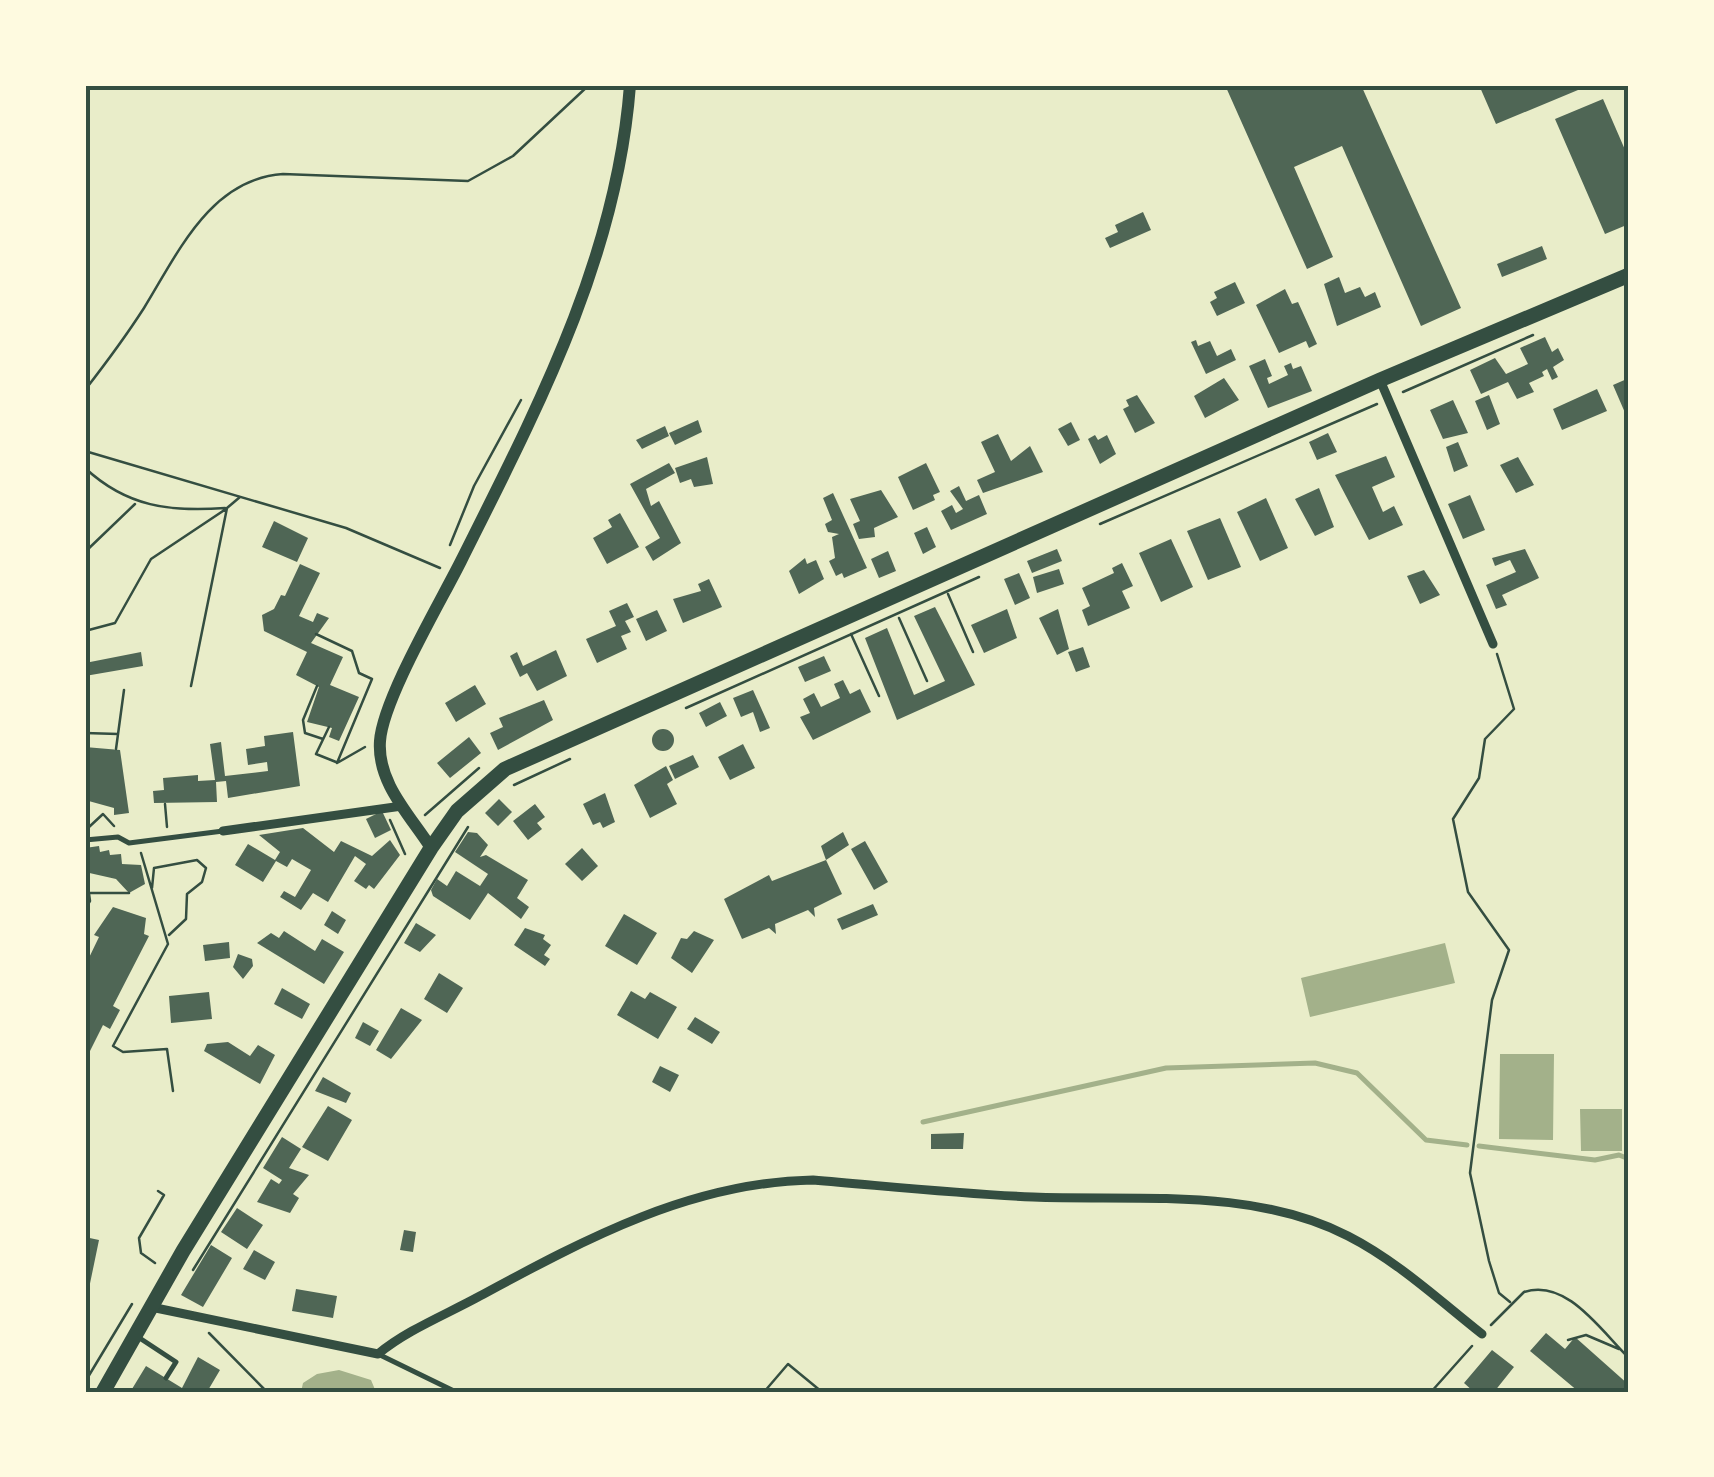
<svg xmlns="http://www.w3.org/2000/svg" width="1714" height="1477" font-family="'Nunito Sans',sans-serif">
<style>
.water{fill:#a3b18a}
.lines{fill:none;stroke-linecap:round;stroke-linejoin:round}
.stream{stroke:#a3b18a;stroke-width:5}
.building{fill:#4f6655}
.path{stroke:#344e41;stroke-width:2.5}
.service{stroke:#344e41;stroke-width:5}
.minor{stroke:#344e41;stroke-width:9}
.secondary{stroke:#344e41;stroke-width:12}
.primary{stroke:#344e41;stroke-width:15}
.neatline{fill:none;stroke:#344e41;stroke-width:4}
</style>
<rect width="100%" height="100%" fill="#e9edc9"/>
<path class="water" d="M1445,943L1455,983L1310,1017L1301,978Z
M1500,1054H1554L1553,1140L1499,1139Z
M1580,1109H1622V1151H1581Z
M339,1370L371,1380L376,1392H301L303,1383L317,1374Z"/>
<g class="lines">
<path class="stream" d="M923,1122L1166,1068L1315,1063L1357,1073L1426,1140L1467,1145
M1479,1146L1595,1160L1619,1155L1629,1159"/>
</g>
<path class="building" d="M1225,85H1361L1461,308L1421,326L1342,146L1294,167L1333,257L1307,269Z
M1479,85H1590L1496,124Z
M1603,99L1629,159V224L1605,234L1555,119Z
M1143,212L1151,230L1110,248L1105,238L1118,232L1115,225Z
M1542,246L1547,259L1502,277L1497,264Z
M1339,277L1345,293L1360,287L1365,297L1375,292L1381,307L1337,326L1324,284Z
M1235,282L1245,303L1217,316L1210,302L1217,298L1214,292Z
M1285,289L1292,304L1298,302L1317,344L1309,348L1306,341L1279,353L1256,305Z
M1545,337L1552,352L1558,348L1564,360L1553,367L1558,377L1552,380L1547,369L1542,372L1544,376L1529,383L1534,392L1517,399L1508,382L1481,394L1470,370L1495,358L1506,374L1528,364L1520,348Z
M1196,340L1198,346L1210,341L1217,356L1231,349L1236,360L1206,374L1191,342Z
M1265,359L1272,376L1267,378L1269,384L1288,375L1284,366L1291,363L1293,369L1301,366L1312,391L1268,408L1249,366Z
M1224,378L1239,400L1205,418L1194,396Z
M1629,378V422L1613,385Z
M1597,389L1607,411L1562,430L1553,409Z
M1137,395L1155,423L1135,433L1123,409L1129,406L1126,400Z
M1489,395L1500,424L1487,430L1475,401Z
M1453,400L1468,433L1443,439L1430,410Z
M698,420L702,432L675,445L669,433Z
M1071,422L1080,440L1068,446L1058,429Z
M665,426L669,436L642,449L636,440Z
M1328,433L1337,452L1317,460L1309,442Z
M998,434L1011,461L1030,446L1043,472L983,493L977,480L995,472L981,442Z
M1095,435L1098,440L1107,435L1116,454L1100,464L1088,439Z
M1458,442L1468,466L1454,472L1446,447Z
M1386,456L1395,477L1372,487L1383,512L1394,506L1403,525L1369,540L1335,475Z
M707,457L713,484L694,487L691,479L680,483L675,468Z
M1518,457L1534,485L1516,493L1500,465Z
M669,463L675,473L646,489L651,506L659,501L681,543L653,561L645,547L660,538L630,484Z
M926,463L940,492L933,495L935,500L913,510L898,477Z
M959,486L966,501L979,495L987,514L951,530L941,511L952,505L956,513L963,509L950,491Z
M1319,488L1334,527L1315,536L1295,499Z
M881,490L898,517L874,528L875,537L859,539L853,524L860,521L850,499Z
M833,493L867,568L844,578L842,573L836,576L829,561L835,558L832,537L839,534L828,532L825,524L832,520L823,498Z
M1470,495L1485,530L1463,539L1448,504Z
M1266,498L1288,548L1260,561L1237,512Z
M620,513L639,547L607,564L593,538L612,527L608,520Z
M1220,518L1241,567L1208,580L1187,531Z
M274,521L308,538L297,562L262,547Z
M927,527L936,547L923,554L914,533Z
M1171,539L1193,587L1161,602L1139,553Z
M1057,549L1062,561L1032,573L1027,561Z
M1525,549L1539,578L1502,595L1507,605L1496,609L1486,585L1516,572L1510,560L1495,566L1492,558Z
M888,551L896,571L879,578L871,559Z
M805,558L807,564L816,560L824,579L799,594L789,571Z
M1122,563L1133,586L1122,591L1130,608L1088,626L1082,610L1090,606L1082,588L1114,573L1112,568Z
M300,564L320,573L299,616L313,622L317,613L329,618L311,643L343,657L330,685L359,697L339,741L329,737L332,728L307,722L319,687L296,675L307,652L264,631L262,615L274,609L281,595L285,596Z
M1059,569L1064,584L1037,593L1033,577Z
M1424,570L1440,595L1420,604L1407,576Z
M1019,573L1030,598L1015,605L1004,579Z
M709,579L722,607L683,623L673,599L701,591L698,584Z
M627,603L634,617L625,621L631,632L621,636L627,649L597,663L586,639L616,626L609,611Z
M935,607L975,685L897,720L865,638L887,628L914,695L945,681L914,616Z
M1007,609L1017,638L984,653L971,625Z
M1058,609L1069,649L1057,655L1039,618Z
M657,610L667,631L646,641L636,619Z
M1083,647L1090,667L1076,672L1068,652Z
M556,650L567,676L537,691L527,673L520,677L510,656L517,652L523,666Z
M141,652L143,666L85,676V663Z
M824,656L831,671L805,682L798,667Z
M843,680L850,694L860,689L871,712L813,740L800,717L810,713L803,699L814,693L821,707L840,698L834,684Z
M475,685L486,704L456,722L445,703Z
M753,690L770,728L760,732L753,712L741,717L733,698Z
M544,700L553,720L498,750L490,733L503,727L499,718Z
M720,702L727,716L706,727L699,713Z
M652 740a11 11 0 1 1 22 0a11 11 0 1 1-22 0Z
M293,732L300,786L228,798L226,781L216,782L217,802L154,803L153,791L164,790L163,778L198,775V781L215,780L210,744L221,742L225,776L268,771L267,762L248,765L246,749L265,746L264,736Z
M469,737L481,753L450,778L437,763Z
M743,744L755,768L730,780L718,757Z
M85,747L120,750L129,813L114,815V808L85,800Z
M693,755L699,767L675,779L669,766Z
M666,766L673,780L667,784L677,804L650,818L634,785Z
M605,793L615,822L603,828L600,822L593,825L583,804Z
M499,799L512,812L498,826L485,813Z
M535,804L545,817L537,823L542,829L528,840L513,821Z
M382,811L391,830L375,838L366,819Z
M303,828L334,852L341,841L372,856L390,840L400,855L374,889L369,885L366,889L354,881L366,864L355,856L328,902L313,893L301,910L280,897L284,891L295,897L311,870L292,859L287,867L276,861L263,882L235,865L248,844L275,860L280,852L259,835Z
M468,832L477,833L488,845L480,857L486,855L528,880L517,898L529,907L521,919L488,893L470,920L433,896L431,890L437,879L447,886L456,871L480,886L488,874L455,852Z
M843,832L849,845L826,860L821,846Z
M865,841L888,882L874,890L851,849Z
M99,846L100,852L109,850L110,855L121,854L122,864L141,865L145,884L129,893L116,879L85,872V848Z
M582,848L598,866L582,881L565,864Z
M826,860L842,894L814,908L815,917L808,910L775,924L776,934L769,928L742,939L724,899L769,875L772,881Z
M873,904L878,915L842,930L837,919Z
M113,907L146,918L144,934L149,936L113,1006L120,1010L110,1029L103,1025L85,1061V966L99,937L94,935Z
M332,911L346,920L338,934L324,925Z
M624,914L657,933L637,965L605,946Z
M416,923L436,935L420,952L404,943Z
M525,928L545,935L543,939L551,945L544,955L550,959L545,966L514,945Z
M284,931L315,951L322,939L344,952L324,984L257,943L271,933L279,938Z
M694,931L714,940L692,973L671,958L681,938L687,939Z
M229,942L230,958L205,961L203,945Z
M238,954L252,959L253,966L243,979L233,967Z
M439,973L463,988L447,1013L424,999Z
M282,988L310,1004L302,1019L274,1004Z
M631,991L645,999L650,992L677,1007L658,1039L617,1015Z
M209,992L212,1019L171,1023L169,996Z
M401,1008L422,1020L391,1059L376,1050Z
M695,1017L720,1032L712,1044L687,1029Z
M363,1022L379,1031L370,1046L355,1038Z
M228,1042L250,1056L258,1045L275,1055L260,1084L204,1051L207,1044Z
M660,1066L679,1075L670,1092L652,1082Z
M323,1077L351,1093L346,1103L315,1091Z
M328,1106L352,1120L328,1161L302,1147Z
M964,1133L963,1149H931V1134Z
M282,1137L301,1149L289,1168L309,1175L293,1194L299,1198L290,1213L257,1202L271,1179L279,1184L282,1180L263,1168Z
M237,1208L263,1225L247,1249L221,1232Z
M404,1230L416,1232L413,1252L400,1250Z
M85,1237L99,1240L87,1298H85Z
M211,1245L232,1258L203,1307L181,1295Z
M254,1250L275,1262L265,1280L243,1269Z
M296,1289L337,1296L333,1318L292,1311Z
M1546,1333L1565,1349L1575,1337L1629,1385V1392H1579L1530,1351Z
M1492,1350L1514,1367L1494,1392H1474L1464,1383Z
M198,1357L220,1370L207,1392L132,1389L146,1366L182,1388Z"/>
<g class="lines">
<path class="path" d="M85,390C106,363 126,336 144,308C178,253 210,179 283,174L468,181L513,156L589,85
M1403,392L1533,335
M85,451L346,528L440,568
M85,468C127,507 170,512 225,508
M1100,524L1377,404
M450,545L474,486L521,400
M85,552L135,504
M948,594L973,652
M899,618L927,681
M85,631L115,623L151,559L226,509
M316,634L352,651L359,673L372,679L337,763L365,747
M851,634L879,696
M1497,654L1514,709L1485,739L1479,778L1453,819L1468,892L1509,950L1492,1000L1470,1173L1489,1261L1499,1293L1510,1302
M191,686L227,508L240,497
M317,686L303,720L305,733L323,739
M686,708L979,577
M329,727L316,754L336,762
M85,733L118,734
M116,749L124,690
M514,785L570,759
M165,804L167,827
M425,815L479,768
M390,820L405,854
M89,827L103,814L114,826
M141,853L168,944L113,1046L123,1052L167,1049L173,1091
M152,888L154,868L197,860L206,868L202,882L187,894L186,919L169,935
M89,893H129
M85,909L90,901L86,872
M155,1263L141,1253L139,1238L164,1195L158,1191
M193,1270L468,827
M1491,1325L1524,1292C1567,1278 1601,1331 1629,1358
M209,1333L267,1392
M1568,1340L1586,1335L1619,1349
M85,1382L132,1304
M764,1392L788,1364L822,1392
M1431,1392L1472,1346"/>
<path class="service" d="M85,840L118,837L129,843L223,831
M138,1337L176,1362L166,1378
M378,1354L456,1392"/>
<path class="minor" d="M1380,380L1493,644
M223,831L402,806
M151,1307L378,1354C407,1330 445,1315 478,1297C584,1240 690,1182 813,1180C886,1186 960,1194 1033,1197C1136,1201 1253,1187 1348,1236C1397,1261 1439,1300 1482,1334"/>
<path class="secondary" d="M431,848C410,815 377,783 380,741C383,699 440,603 461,561C537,409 617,258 630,85"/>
<path class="primary" d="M103,1392L183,1251L431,848L457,811L505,769L1380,380L1629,275"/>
</g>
<rect width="1714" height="1477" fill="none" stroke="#fefae0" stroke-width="175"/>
<rect x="88" y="88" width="1538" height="1302" class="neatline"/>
</svg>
